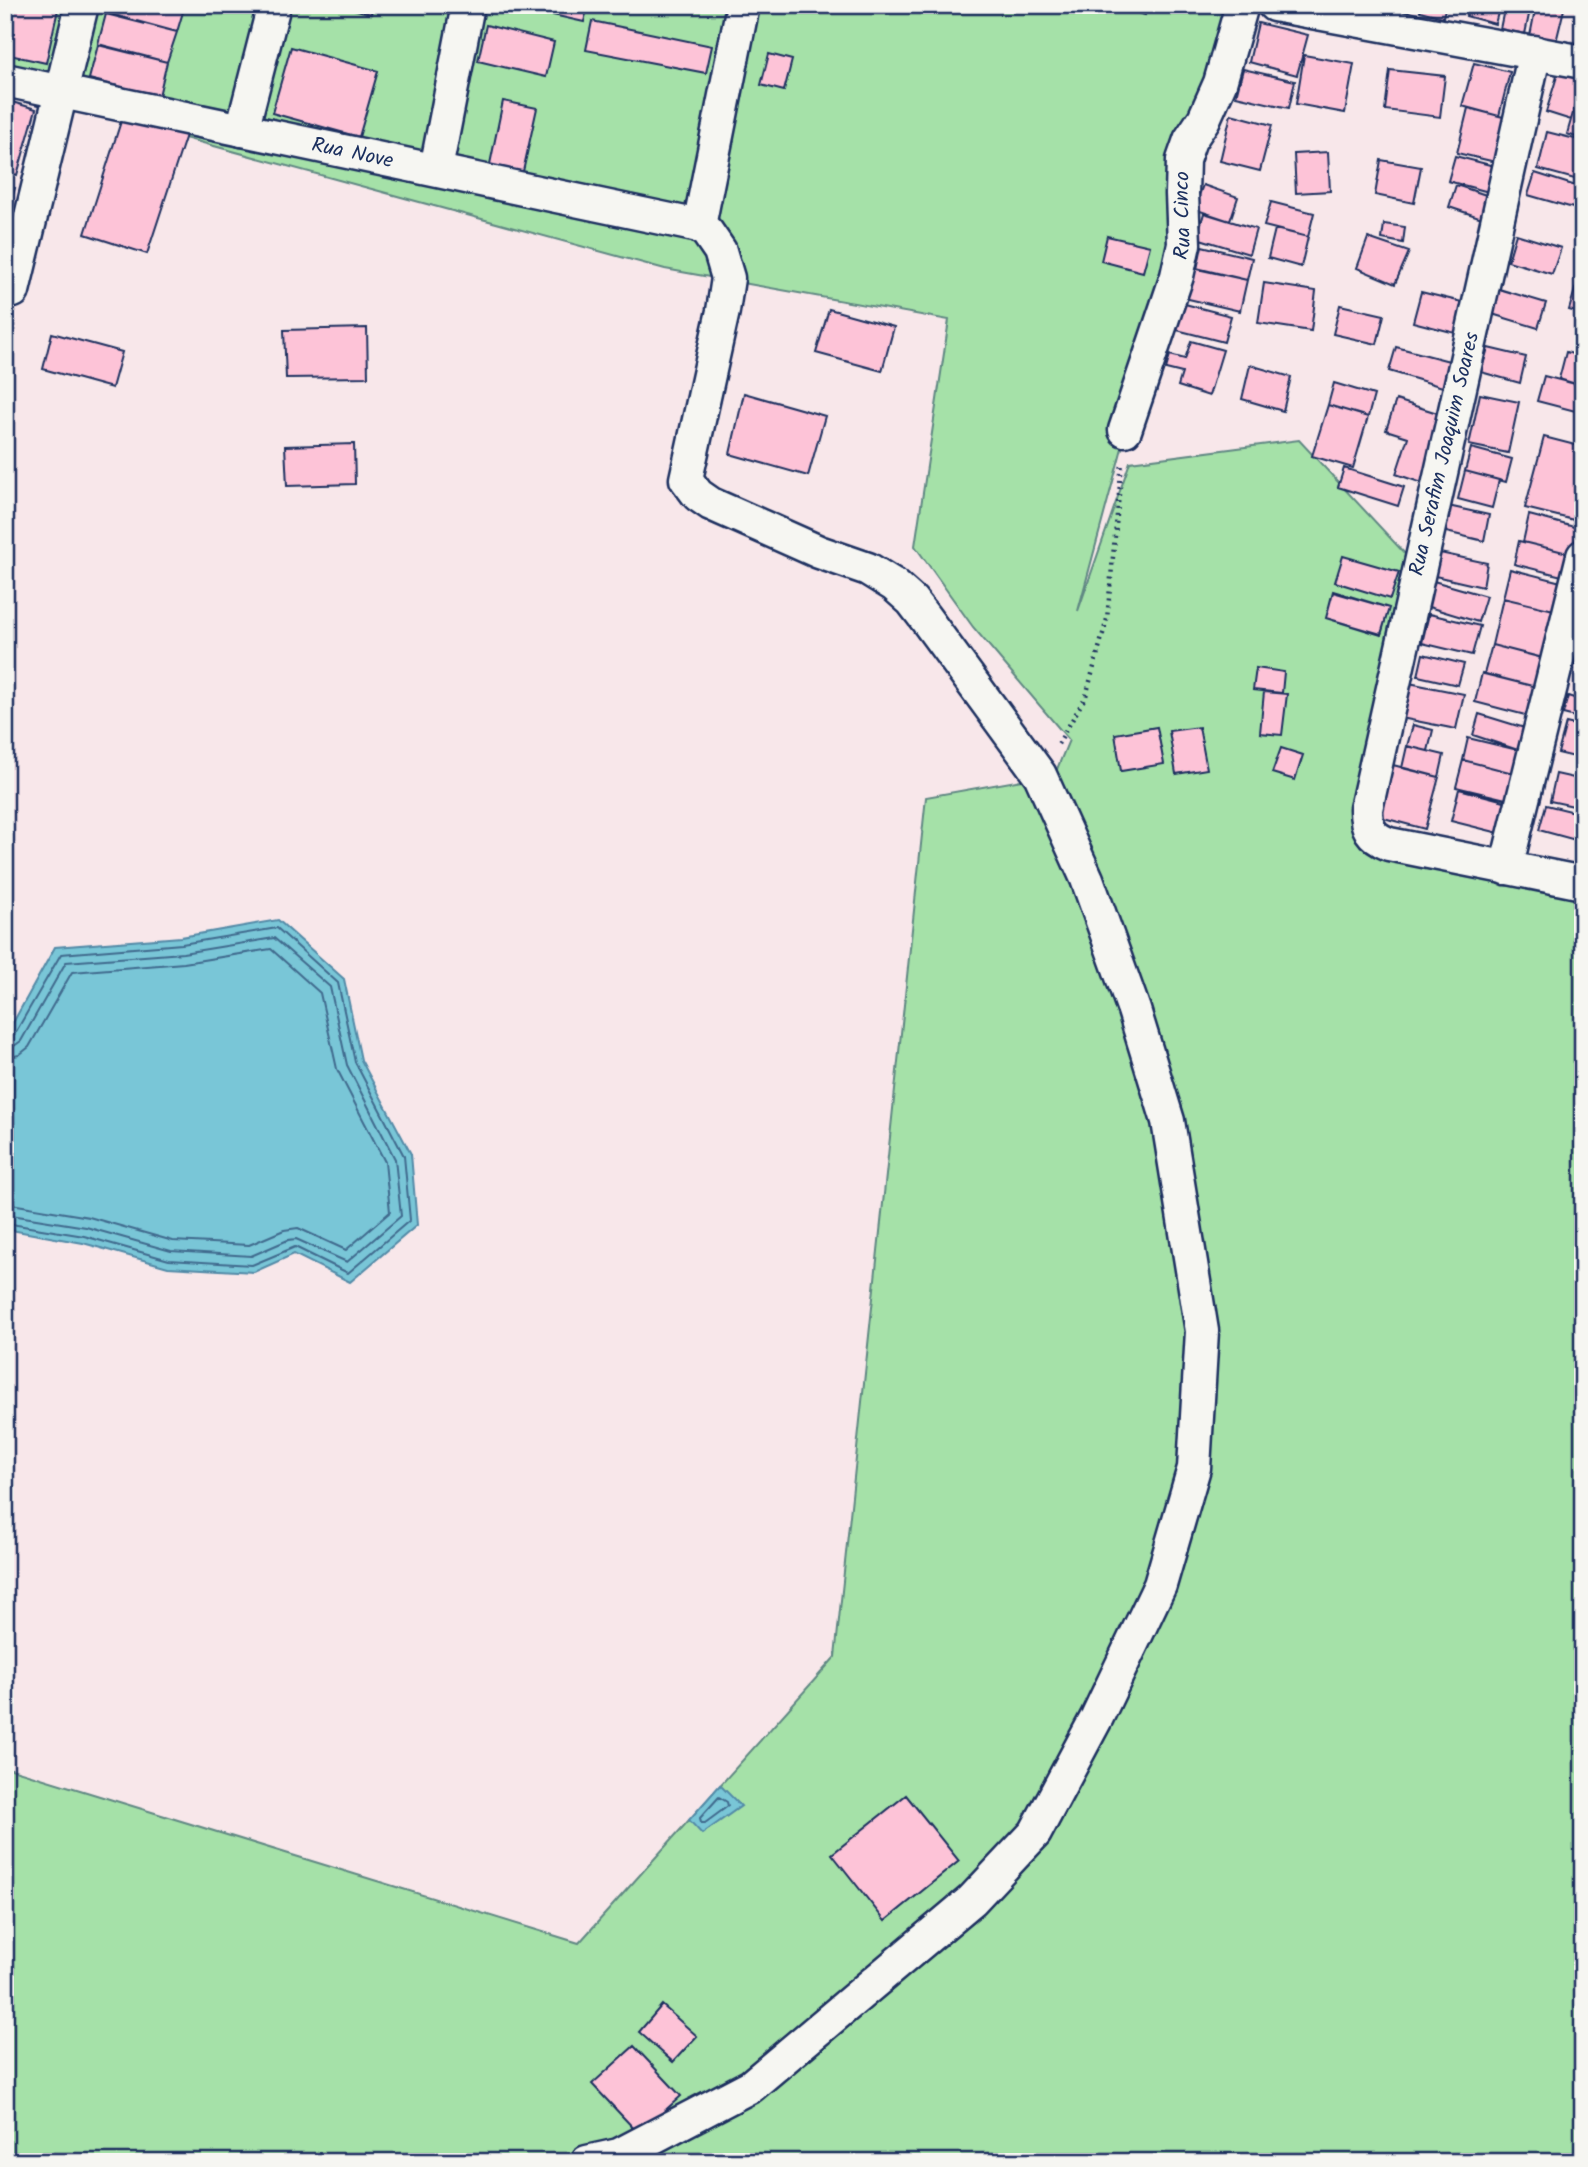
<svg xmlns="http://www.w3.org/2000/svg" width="1588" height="2167" font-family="Kalam,sans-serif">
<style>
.green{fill:#a5e1a8;stroke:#608883;stroke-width:2}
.water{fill:#79c6d7;stroke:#538aa7;stroke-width:2}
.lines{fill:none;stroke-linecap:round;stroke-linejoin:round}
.shore{stroke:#416b8e;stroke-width:2}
.building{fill:#fdc3d7;stroke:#1b2f5e;stroke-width:2}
.minor-casing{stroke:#1b2f5e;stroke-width:37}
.path{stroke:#1b2f5e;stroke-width:4.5;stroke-dasharray:2 5;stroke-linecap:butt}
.minor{stroke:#f6f6f2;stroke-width:32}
.labels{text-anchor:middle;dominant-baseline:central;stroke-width:5;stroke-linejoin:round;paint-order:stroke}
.street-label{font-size:21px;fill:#1b2f5e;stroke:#f6f6f2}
</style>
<rect width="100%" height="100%" fill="#f8e7ea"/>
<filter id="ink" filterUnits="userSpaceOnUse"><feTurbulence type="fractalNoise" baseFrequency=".0143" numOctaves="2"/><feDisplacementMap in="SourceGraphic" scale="14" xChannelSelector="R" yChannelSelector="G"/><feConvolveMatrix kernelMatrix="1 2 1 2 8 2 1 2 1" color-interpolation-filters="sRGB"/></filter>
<g filter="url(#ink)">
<path class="green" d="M5,5H1240L1228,55L1078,611L1130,462L1299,440L1408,557L1355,829L1583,896V2162H5V1767L579,1943L835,1657L926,797L1055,774L1069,740L973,627L915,546L949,320L665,269L5,89Z"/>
<path class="water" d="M278,920L344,979L361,1060L411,1154L417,1225L350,1282L294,1254L254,1272L168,1267L83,1243L5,1229V1037L55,947L181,937Z
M720,1785L741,1806L702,1834L689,1820Z"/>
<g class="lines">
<path class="shore" d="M5,1038L14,1035L61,954L182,944L277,928L338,983L355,1062L404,1156L410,1220L348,1273L295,1247L252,1265L169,1260L84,1236L5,1223
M5,1047L14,1046L21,1041L66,962L183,953L274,938L330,987L347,1065L395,1159L401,1216L347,1262L296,1239L288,1240L251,1256L171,1251L86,1227L5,1214
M5,1058L19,1055L29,1047L72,972L184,963L271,949L320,993L337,1069L385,1162L390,1212L346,1250L298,1228L284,1230L249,1245L173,1241L89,1217L5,1203
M719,1797L727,1802L728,1806L705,1823H701L700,1818Z"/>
</g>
<path class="building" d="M5,5H59L46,63L5,54Z
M108,5H185L177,32L107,13Z
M339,5H373L371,14Z
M509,5H588L584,22Z
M1125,5H1148L1145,15L1124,9Z
M1421,5H1446L1443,17L1420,11Z
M1469,5H1500L1495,24L1466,16Z
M1505,5H1531L1525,34L1500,29Z
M1536,5H1565L1556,42L1530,36Z
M106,14L177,32L167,62L98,44Z
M592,21L712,46L706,73L586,50Z
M1258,23L1308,35L1297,75L1249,62Z
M486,25L554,42L546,77L478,61Z
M98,45L167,62L159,96L89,79Z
M291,47L378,71L359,137L272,113Z
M769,54L792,60L784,91L761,85Z
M1304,55L1354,64L1345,113L1296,104Z
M1474,63L1510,72L1499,116L1462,106Z
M1243,69L1295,81L1289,108L1236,96Z
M1390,70L1445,76L1440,117L1385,110Z
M1558,73L1583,81L1571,120L1546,112Z
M5,100L36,109L17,175L5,172Z
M503,101L537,108L522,176L489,169Z
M1468,108L1515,120L1504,164L1457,153Z
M1573,113L1583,116V139L1567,134Z
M1231,114L1272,125L1260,171L1220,161Z
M123,115L186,135L147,254L85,234Z
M1547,132L1583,141L1582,181L1538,169Z
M1328,152L1330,191L1296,193L1294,154Z
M1455,156L1506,169L1500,195L1448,181Z
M1381,160L1421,167L1414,203L1375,195Z
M1535,173L1579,187L1573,208L1528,195Z
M1203,185L1238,197L1230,221L1194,209Z
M1456,185L1495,198L1488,220L1449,207Z
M5,186L15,188L5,222Z
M1271,202L1314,213L1308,237L1264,226Z
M1204,213L1256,229L1249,254L1197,238Z
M1384,224L1405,227L1403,243L1382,239Z
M1275,229L1308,237L1301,267L1268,258Z
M1516,234L1561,248L1552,274L1508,261Z
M1107,236L1150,246L1143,272L1101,261Z
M1368,238L1409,252L1395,284L1357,268Z
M1202,246L1252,258L1247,280L1197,269Z
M1583,262V314L1569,310Z
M1188,266L1247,280L1240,311L1180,297Z
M1264,283L1316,291L1311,331L1258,323Z
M1499,289L1546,303L1538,328L1492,314Z
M1421,292L1470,304L1463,335L1413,322Z
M1181,303L1231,316L1224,342L1173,329Z
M1340,305L1384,315L1377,344L1333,334Z
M829,309L894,327L882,371L816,353Z
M367,328L368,377L286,378L284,330Z
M52,333L122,352L112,388L43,369Z
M1191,341L1223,350L1209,396L1178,386L1182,373L1166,369L1170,355L1185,359Z
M1396,347L1453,362L1446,388L1389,371Z
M1488,348L1526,357L1520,383L1481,372Z
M1566,352L1583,357V386L1559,379Z
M1250,365L1291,377L1283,411L1242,399Z
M1544,376L1583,386V413L1537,401Z
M1334,383L1374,395L1368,417L1328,405Z
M744,393L825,416L808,476L730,454Z
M1480,394L1519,402L1508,453L1469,445Z
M1396,400L1447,416L1425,484L1396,474L1408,437L1386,430Z
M1328,405L1368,417L1353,468L1312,456Z
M1544,437L1583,447V488L1574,520L1525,508Z
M354,444L355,484L287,486L285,446Z
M1471,448L1512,459L1506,482L1465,471Z
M1344,468L1404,487L1398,506L1338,487Z
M1465,471L1499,480L1492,508L1458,499Z
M1448,506L1489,515L1484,541L1442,531Z
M1529,515L1578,528L1572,554L1523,542Z
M1519,541L1572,554L1566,577L1514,564Z
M1440,553L1487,563L1483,587L1435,576Z
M1343,556L1399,572L1390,599L1335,582Z
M1510,569L1565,583L1558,611L1503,598Z
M1430,580L1486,596L1478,622L1422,605Z
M1333,591L1389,608L1381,634L1326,618Z
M1333,592L1389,608L1381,635L1326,618Z
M1503,598L1558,611L1546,659L1492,645Z
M1429,614L1480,626L1472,655L1422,643Z
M1492,645L1547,659L1540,688L1484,674Z
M1423,654L1464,664L1458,685L1418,676Z
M1256,668L1284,672L1282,693L1253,690Z
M1482,673L1540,688L1533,717L1475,702Z
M1409,683L1464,694L1456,729L1401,718Z
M1264,692L1287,694L1282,735L1260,733Z
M1568,696L1583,701V719L1563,714Z
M1479,714L1531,730L1524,752L1473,735Z
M1566,723L1583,727V759L1558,753Z
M1413,725L1433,730L1428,751L1407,746Z
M1157,727L1164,764L1121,771L1115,734Z
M1199,727L1207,769L1176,774L1169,731Z
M1468,738L1522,751L1517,774L1463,760Z
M1407,746L1444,755L1439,777L1402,768Z
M1281,748L1303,755L1295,780L1272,773Z
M1463,760L1517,774L1510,800L1456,787Z
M1393,765L1439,777L1425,829L1380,817Z
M1556,774L1583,780V808L1550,801Z
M1459,789L1512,803L1503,834L1451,821Z
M1546,805L1583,814V842L1539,830Z
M906,1795L959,1861L885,1921L832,1854Z
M662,2005L697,2036L673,2062L639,2032Z
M634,2046L681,2096L639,2134L592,2084Z"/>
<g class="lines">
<defs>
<g id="minor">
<path d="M1274,5L1583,62"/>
<path d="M1535,52L1366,809C1366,828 1371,837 1389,844L1583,883"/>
<path id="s1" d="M5,80L699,226L707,232L720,251L728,278L723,311L686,479L698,495L711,504L819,552L868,569L894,585L912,601L925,618L1040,775L1087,879L1134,1010L1168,1121L1202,1331L1194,1468L1160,1585L1097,1717L1035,1833L972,1900L751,2086L619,2155L587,2162"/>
<path d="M242,130L274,5"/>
<path d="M436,169L468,5"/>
<path d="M699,226L743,5"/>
<path d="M13,291L82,5"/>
<path id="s2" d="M1125,430L1177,276L1184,244L1182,194L1183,160L1190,140L1204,119L1220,83L1242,5"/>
<path d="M1506,868L1583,556"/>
</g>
</defs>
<use href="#minor" class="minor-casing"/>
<path class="path" d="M1058,744L1086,696L1107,619L1122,463"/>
<use href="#minor" class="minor"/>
</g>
</g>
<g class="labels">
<g class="street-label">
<text stroke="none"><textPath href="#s1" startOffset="355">Rua Nove</textPath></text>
<text stroke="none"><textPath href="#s2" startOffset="224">Rua Cinco</textPath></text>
<text transform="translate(1445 454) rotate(-77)">Rua Serafim Joaquim Soares</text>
</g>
</g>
<rect width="1588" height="2167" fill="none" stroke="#f6f6f2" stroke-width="28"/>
<rect x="14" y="14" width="1560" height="2139" fill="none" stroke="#1b2f5e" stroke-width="2.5" filter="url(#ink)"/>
</svg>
